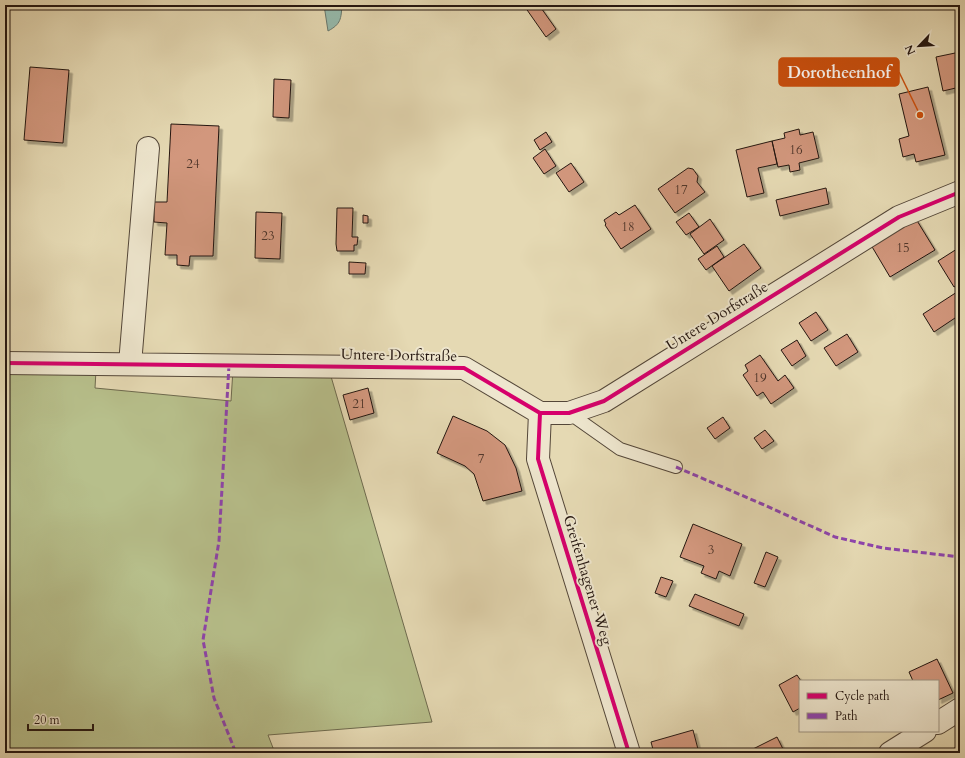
<svg xmlns="http://www.w3.org/2000/svg" width="965" height="758" font-family="Cardo,serif">
<style>
.green{fill:#b7bf8b;stroke:#6e6a4e}
.water{fill:#96baac;stroke:#68786e}
.building{fill:#d2977d;stroke:#241610;filter:url(#shadow)}
.lines{fill:none;stroke-linecap:round;stroke-linejoin:round}
.lane-casing{stroke:#544739;stroke-width:14}
.street-casing{stroke:#544739;stroke-width:24}
.lane{stroke:#eee6ce;stroke-width:12}
.street{stroke:#eee6ce;stroke-width:22}
.quiet{stroke:#8e44ad;stroke-width:3;stroke-dasharray:6 3;stroke-linecap:butt}
.cycleway-casing{stroke:#eee6ce;stroke-width:6}
.cycleway{stroke:#d6006c;stroke-width:4}
.labels{text-anchor:middle;dominant-baseline:central;stroke-width:4;stroke-linejoin:round;paint-order:stroke}
.number-label{font-size:13px;fill:#50362b}
.street-label{font-size:15px;fill:#241610;stroke:#eee6ce}
.leader{fill:none;stroke:#cb4f0d;stroke-width:1.5}
.callout-dot{fill:#cb4f0d;stroke:#eee6ce;stroke-width:1.5}
.callout{fill:#cb4f0d;stroke:#cb4f0d;stroke-width:1.5}
.callout-label{font-size:16px;text-anchor:middle;font-weight:bold;fill:#fff}
</style>
<defs>
<filter id="shadow"><feDropShadow dx="3.5" dy="3.5" stdDeviation="0" flood-color="#0004"/></filter>
</defs>
<rect width="100%" height="100%" fill="#e5d9b3"/>
<filter id="stains"><feTurbulence type="fractalNoise" baseFrequency=".005" numOctaves="4"/><feColorMatrix values="0 0 0 0 .2 0 0 0 0 .09 0 0 0 0 .02 0 0 0 .5 -.17"/></filter>
<radialGradient id="worn" r=".72"><stop offset=".6" stop-color="#630" stop-opacity="0"/><stop offset="1" stop-color="#630" stop-opacity=".3"/></radialGradient>
<path class="green" d="M5,366L96,370L95,388L231,401L233,369L330,373L432,722L268,735L275,753H5Z"/>
<path class="water" d="M324,5H342C341,19 341,24 328,31Z"/>
<path class="building" d="M529,5H539L556,29L546,37L525,7Z
M960,52V87L943,91L936,57Z
M30,67L69,70L63,143L24,140Z
M274,79L291,80L289,118L273,117Z
M928,87L945,155L916,162L914,154L903,157L899,139L909,136L899,94Z
M171,124L219,126L213,256H190L189,266L177,265V255H165L167,223L154,222V202H167Z
M799,129L800,135L813,132L819,158L799,163L800,170L790,172L789,165L778,167L772,141L785,138L784,133Z
M546,132L552,142L540,150L534,140Z
M772,141L777,164L758,168L764,193L747,197L736,150Z
M545,149L556,166L544,174L533,158Z
M571,163L584,182L569,192L556,173Z
M688,168L693,169L698,176L697,182L705,192L675,213L658,189Z
M826,188L829,204L780,216L776,200Z
M635,205L651,229L621,249L605,225L606,224L604,220L616,212L619,215Z
M337,208H353L352,237H358L357,245H354V251H337L336,244Z
M256,212L282,213L280,259L255,258Z
M689,213L699,227L686,235L676,222Z
M363,215L368,216V223H363Z
M710,219L724,240L704,254L690,234Z
M916,219L935,250L890,277L871,245Z
M744,244L761,268L729,291L712,266Z
M717,246L724,257L706,270L698,259Z
M960,247V276L958,278L960,283L954,287L938,261Z
M349,262L366,263L365,274H349Z
M957,292L960,297V326L955,318L934,332L923,314Z
M816,312L828,330L811,341L799,323Z
M847,334L858,352L836,366L824,348Z
M797,340L806,356L792,366L781,350Z
M760,355L778,381L785,375L794,388L771,404L763,392L757,396L743,375L748,371L745,365Z
M368,388L374,413L350,420L343,395Z
M453,416L487,431L505,445L516,468L522,491L483,501L474,474L465,466L437,453Z
M723,417L730,428L715,439L707,428Z
M765,430L774,441L762,449L754,438Z
M693,524L742,544L730,576L719,571L716,579L701,573L704,566L680,557Z
M766,552L778,557L765,587L754,583Z
M661,577L673,581L666,597L655,593Z
M695,594L744,614L739,626L689,606Z
M937,659L953,693L938,700V681H913L909,672Z
M797,675L801,681H800V708L793,712L779,685Z
M693,730L699,753H654L651,742Z
M777,737L785,753H750L749,751Z
M960,745V753H946Z"/>
<g class="lines">
<defs>
<path id="lane" d="M569,413L620,449L676,467"/>
<path id="street" d="M5,363L464,368L540,413H569L604,401L899,217L960,192
M130,364L148,148
M540,413L538,459L629,753
M938,723L960,709
M890,753L925,731"/>
</defs>
<use href="#lane" class="lane-casing"/>
<use href="#street" class="street-casing"/>
<use href="#lane" class="lane"/>
<use href="#street" class="street"/>
<path class="quiet" d="M229,365L219,541L203,640L214,698L236,753
M676,467L762,504L835,537L883,548L960,557"/>
<defs>
<path id="cycleway" d="M5,363L464,368L540,413H569L604,401L899,217L960,192
M540,413L538,459L629,753"/>
</defs>
<use href="#cycleway" class="cycleway-casing"/>
<use href="#cycleway" class="cycleway"/>
</g>
<g class="labels">
<g class="number-label">
<text x="796" y="150">16</text>
<text x="193" y="164">24</text>
<text x="681" y="190">17</text>
<text x="628" y="227">18</text>
<text x="268" y="236">23</text>
<text x="903" y="248">15</text>
<text x="760" y="378">19</text>
<text x="359" y="404">21</text>
<text x="481" y="459">7</text>
<text x="711" y="550">3</text>
</g>
<g class="street-label">
<text transform="translate(717 316) rotate(-32)">Untere Dorfstraße</text>
<text transform="translate(399 355) rotate(1)">Untere Dorfstraße</text>
<text transform="translate(588 580) rotate(73)">Greifenhagener Weg</text>
</g>
</g>
<path class="leader" d="M920 115L899 72"/>
<circle class="callout-dot" cx="920" cy="115" r="4"/>
<rect class="callout" x="779" y="58" width="120" height="28" rx="4"/>
<g class="callout-label">
<text x="839" y="78">Dorotheenhof</text>
</g>
<rect width="965" height="758" fill="none" stroke="#e5d9b3" stroke-width="20"/>
<rect x="6" y="6" width="953" height="746" fill="none" stroke="#241610" stroke-width="2"/>
<rect x="10" y="10" width="945" height="738" fill="none" stroke="#241610"/>
<rect x="799" y="680" width="140" height="52" fill="#eee6ce" stroke="#9d9382"/>
<rect x="807" y="693" width="20" height="6" fill="#d6006c" stroke="#9d9382"/>
<text x="835" y="700" font-size="12" fill="#241610">Cycle path</text>
<rect x="807" y="713" width="20" height="6" fill="#8e44ad" stroke="#9d9382"/>
<text x="835" y="720" font-size="12" fill="#241610">Path</text>
<g transform="translate(919 46) rotate(245)" stroke="#eee6ce" stroke-width="3" paint-order="stroke">
<path d="M0-3L7 15L0 10L-7 15Z" fill="#241610"/>
<text y="-6" font-size="11" font-weight="bold" text-anchor="middle" fill="#241610">N</text>
</g>
<path d="M28 724v6h65v-6" fill="none" stroke="#241610" stroke-width="2"/>
<text x="34" y="724" font-size="12" fill="#241610" stroke="#eee6ce" stroke-width="3" paint-order="stroke">20 m</text>
<rect width="100%" height="100%" filter="url(#stains)"/>
<rect width="100%" height="100%" fill="url(#worn)"/>
</svg>
